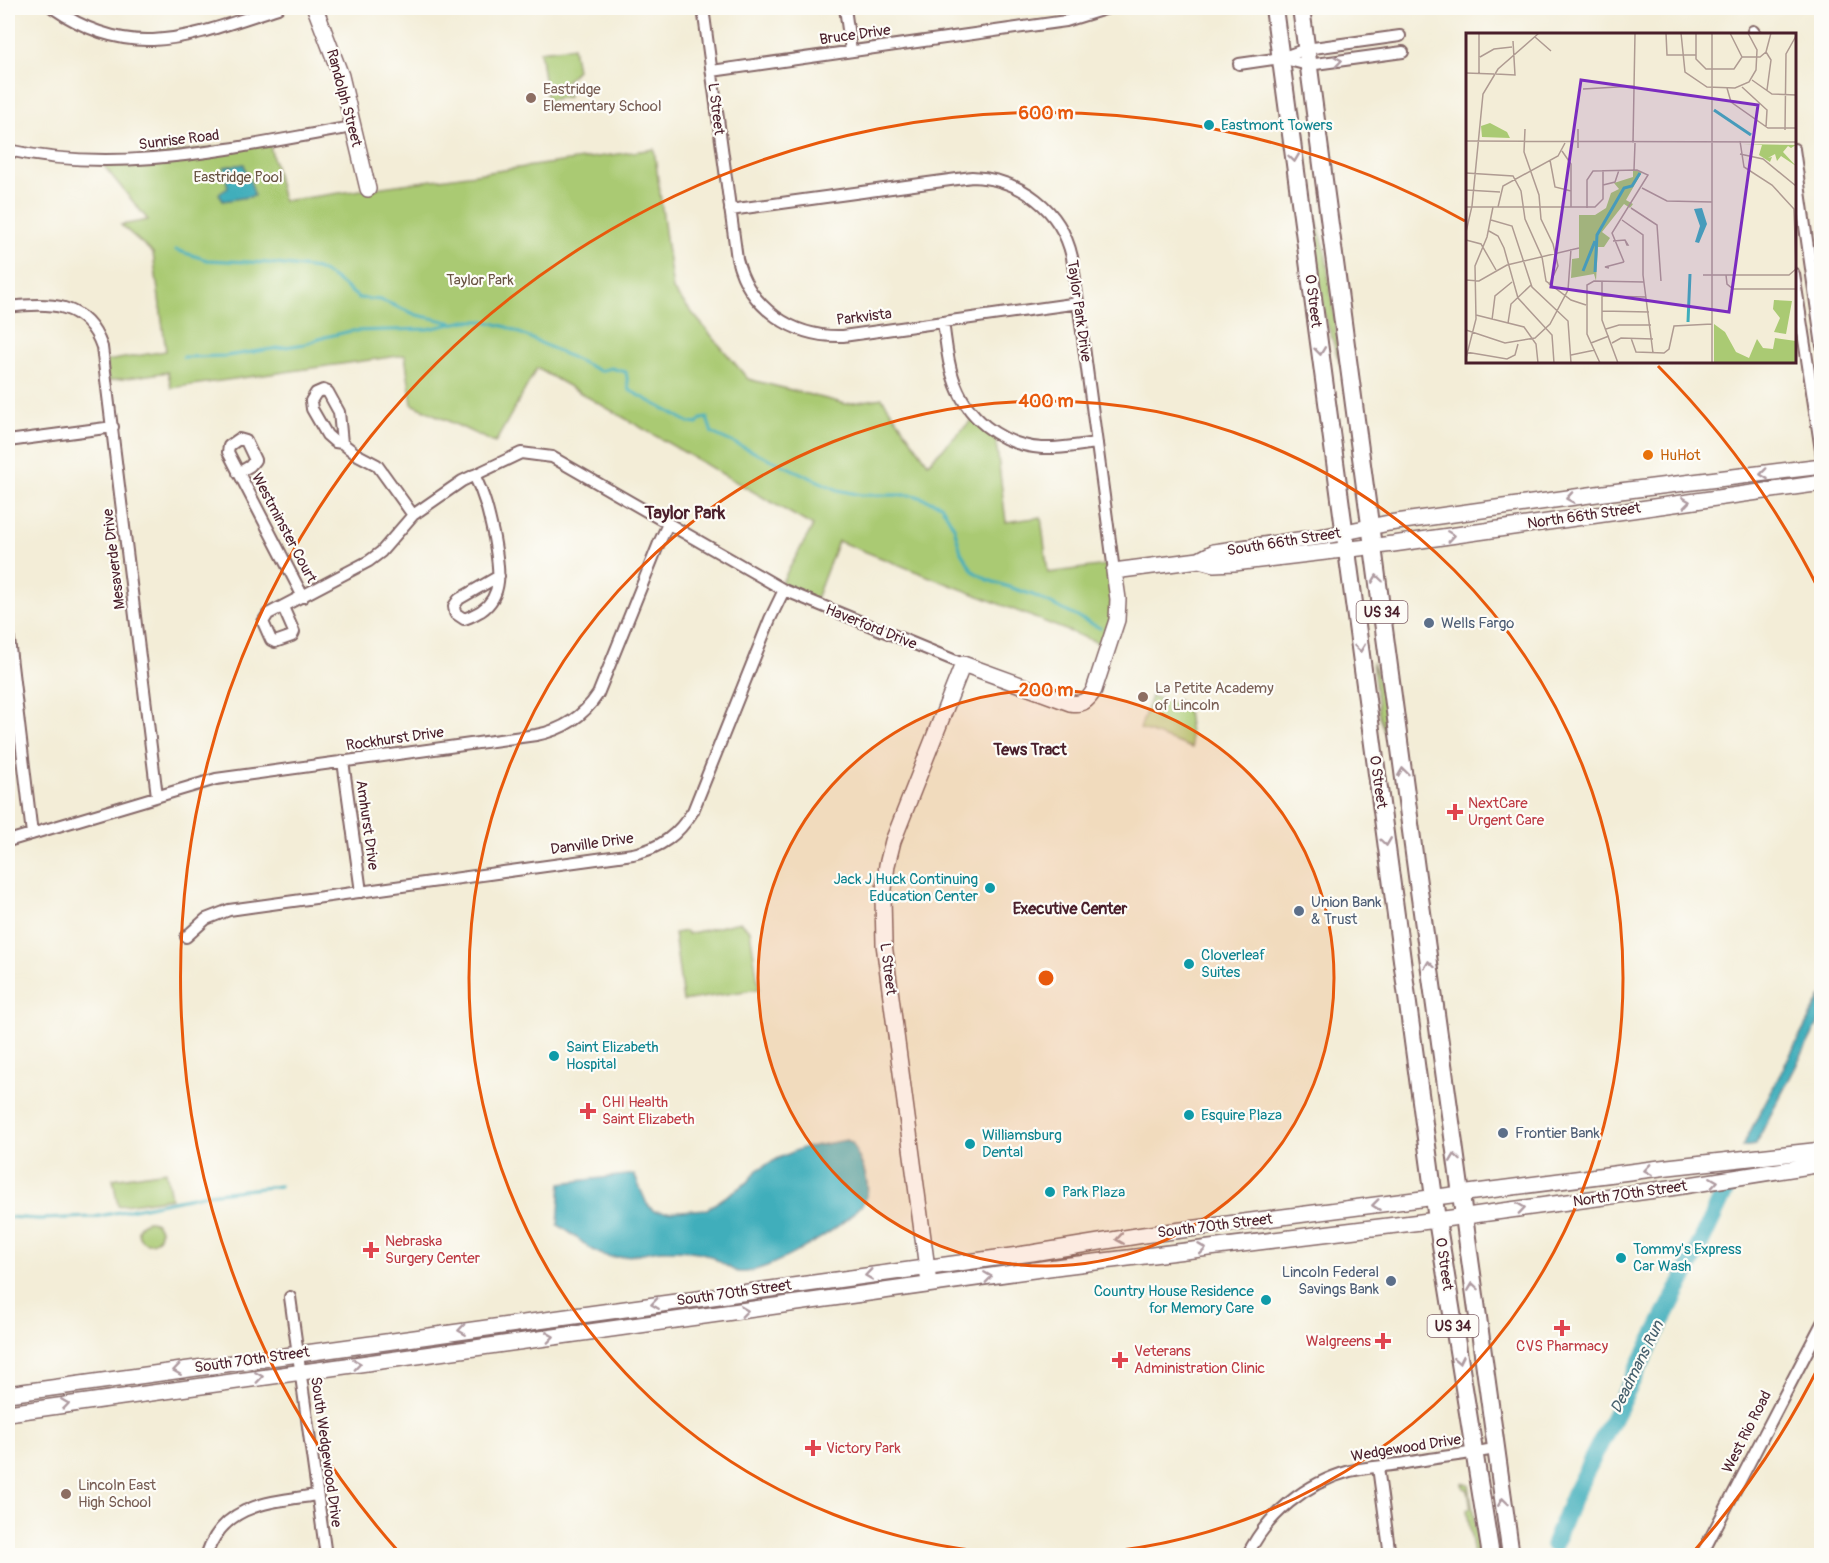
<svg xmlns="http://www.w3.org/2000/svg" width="1829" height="1563" font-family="Pangolin,sans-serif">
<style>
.green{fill:#aaca73;stroke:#7a744f;stroke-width:1.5}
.water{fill:#3faebb;stroke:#446673;stroke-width:1.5}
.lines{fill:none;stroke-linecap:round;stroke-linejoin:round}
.stream{stroke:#3faebb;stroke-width:3}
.river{stroke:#3faebb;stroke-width:18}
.street-casing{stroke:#856767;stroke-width:14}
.secondary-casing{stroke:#856767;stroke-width:18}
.primary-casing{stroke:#856767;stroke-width:20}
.street{stroke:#fff;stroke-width:10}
.secondary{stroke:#fff;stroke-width:15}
.primary{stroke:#fff;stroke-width:16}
.oneway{stroke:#ae9aa0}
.ring{fill:none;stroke:#e8590c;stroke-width:3}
.education-dot{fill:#8d6e63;stroke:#fdfcf7;stroke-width:2}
.culture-dot{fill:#0f9aa8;stroke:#fdfcf7;stroke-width:2}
.food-dot{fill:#e8710a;stroke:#fdfcf7;stroke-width:2}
.service-dot{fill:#5c6f8a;stroke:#fdfcf7;stroke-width:2}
.health-dot{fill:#e0444e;stroke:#fdfcf7;stroke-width:2}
.labels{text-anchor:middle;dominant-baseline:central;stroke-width:4.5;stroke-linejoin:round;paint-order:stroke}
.shield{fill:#fdfcf7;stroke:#806168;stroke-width:1.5}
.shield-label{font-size:14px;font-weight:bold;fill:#4a1f2b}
.street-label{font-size:15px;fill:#4a1f2b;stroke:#fdfcf7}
.education-label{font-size:15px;fill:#785e54;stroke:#fdfcf7;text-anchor:start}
.culture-label{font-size:15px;fill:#0d838f;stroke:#fdfcf7;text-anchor:start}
.park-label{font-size:15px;fill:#675241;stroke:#fdfcf7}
.food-label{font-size:15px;fill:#c56008;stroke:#fdfcf7;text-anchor:start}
.service-label{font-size:15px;fill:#4e5e75;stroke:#fdfcf7;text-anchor:start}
.health-label{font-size:15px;fill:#be3a42;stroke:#fdfcf7;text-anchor:start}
.neighbourhood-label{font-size:16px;font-weight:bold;fill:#4a1f2b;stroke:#fdfcf7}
.water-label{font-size:16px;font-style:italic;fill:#455f6c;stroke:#fdfcf7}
.quarter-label{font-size:18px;font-weight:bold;fill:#4a1f2b;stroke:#fdfcf7}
.inset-river{fill:none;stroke:#3faebb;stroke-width:3}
.inset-road{fill:none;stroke:#af9b92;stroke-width:1.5}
.view{fill:#7b2cbf;fill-opacity:0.15;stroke:#7b2cbf;stroke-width:3}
.inset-edge{fill:none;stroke:#4a1f2b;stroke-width:3}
.centre{fill:#e8590c;stroke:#fdfcf7;stroke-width:3}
.ring-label{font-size:18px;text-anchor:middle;font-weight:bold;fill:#e8590c;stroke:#fdfcf7;stroke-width:4.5;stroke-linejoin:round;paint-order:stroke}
</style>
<rect width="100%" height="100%" fill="#fdfcf7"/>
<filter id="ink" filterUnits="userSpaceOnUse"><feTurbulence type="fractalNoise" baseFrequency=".0167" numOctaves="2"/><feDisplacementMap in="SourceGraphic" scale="12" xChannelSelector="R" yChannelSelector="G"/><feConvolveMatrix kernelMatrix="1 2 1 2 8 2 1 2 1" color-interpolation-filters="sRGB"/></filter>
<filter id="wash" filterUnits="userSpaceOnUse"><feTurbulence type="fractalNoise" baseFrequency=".008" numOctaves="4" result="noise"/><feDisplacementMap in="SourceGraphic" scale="24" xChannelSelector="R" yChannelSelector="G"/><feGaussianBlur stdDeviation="1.35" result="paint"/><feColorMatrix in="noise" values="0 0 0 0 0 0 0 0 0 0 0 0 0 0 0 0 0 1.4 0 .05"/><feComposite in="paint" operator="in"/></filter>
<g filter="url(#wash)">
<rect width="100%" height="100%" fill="#f3edd7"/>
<path class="green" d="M573,47L577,70L566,81L568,97L547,100L540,51Z
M269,141L283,201L654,149L673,290L748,379L846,404L882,398L928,463L975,417L995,433L1006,522L1041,517L1048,573L1113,564L1109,647L838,541L814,604L779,587L813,526L537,368L495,443L412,404L405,355L171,388L168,372L108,381L106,361L166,351L153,253L121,225L148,220L100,161Z
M1309,197L1325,249L1341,367L1325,316Z
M1372,662L1385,701L1394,761L1379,716Z
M1151,696L1174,704L1176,700L1186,704L1192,748L1140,729Z
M740,922L750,931L759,989L683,1001L674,933L686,931L687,934Z
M166,1171L171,1198L118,1206L113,1179Z
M138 1232a11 11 0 1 1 22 0a11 11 0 1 1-22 0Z
M1462,1483L1469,1485L1480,1555H1474L1467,1510L1471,1507C1469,1501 1470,1494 1467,1489L1463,1488Z"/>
<path class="water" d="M244,164C246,175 253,184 254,196L223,201L219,194L228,188L224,167Z
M1821,996V1018L1755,1145L1742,1147Z
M847,1140L852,1143C859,1158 870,1177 867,1195C862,1219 763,1277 738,1272C729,1270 713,1255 702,1253C691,1250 677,1250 666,1250C648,1249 631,1259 612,1257C591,1255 576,1234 558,1225L561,1183L634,1174L647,1204L654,1211L667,1212L707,1209L748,1182L757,1170L779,1158L802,1148Z"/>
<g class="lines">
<path class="stream" d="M176,250L207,260L268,263L317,269L335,279L359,298L381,300L417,315L454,323
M183,357L226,356L305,344L325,337L351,331L428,329L466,321H485L507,327L600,371L611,368L626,372L629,390L690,423L697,424L701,419L707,418L712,433L838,490L861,495H914L941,505L954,527L961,552L973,571L988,580L1033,595L1100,628
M8,1217L39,1219L95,1217L207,1194L280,1186"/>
<path class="river" d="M1554,1544L1574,1495L1689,1268L1725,1191"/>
</g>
</g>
<g filter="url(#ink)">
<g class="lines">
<defs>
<path id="street" d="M53,8C134,64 193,35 278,8
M703,8L737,259C749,308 793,338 843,336L1079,303
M845,8L851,51
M1753,31L1755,34
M1281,58L1308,65L1403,52
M1239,64L1281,58L1306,49L1400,36
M712,71L1066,21L1108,8
M1794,149L1822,346
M8,150C124,176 239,146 353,127
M730,210L972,177C1021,179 1061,209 1072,257L1114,571
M1794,274L1822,457
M8,307C48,302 86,301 102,347L157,796
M943,322C946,341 947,360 953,377C965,417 1000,445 1042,448C1060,449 1079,445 1097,443
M8,441L113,427
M342,443L339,412L328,392L323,390L316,393L311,401L312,409L327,435L335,442L342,443L356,454L377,465L413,515
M238,473L250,466L255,460L246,441L239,439L229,446L228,452L297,585L303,597
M474,475C485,496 489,515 494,538C498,563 506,594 481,611C475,614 471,617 464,619L455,613L454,606L459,599L499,576
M283,607L294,632L292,636L275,642L271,640L263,622L268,614L369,561L381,552L413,515L462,481L521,453L552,457L784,590L963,664
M8,631L32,834
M343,761L361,892
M8,841L216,779L536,735C563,730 583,717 598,694L659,543L668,524
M186,937L206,919L229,910L633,854C661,848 678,835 693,811L770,619L784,590
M290,1297L326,1556
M1378,1467L1390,1556
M206,1556C223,1503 271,1502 317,1495
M1247,1556C1267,1514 1306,1483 1350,1471C1368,1467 1387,1466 1405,1463C1435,1458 1465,1454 1495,1449
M1701,1556L1822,1323"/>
<path id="secondary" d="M315,8L341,76L368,189
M1199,560L1214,552L1326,536L1389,523L1604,493L1822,466
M928,1276L884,944L883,897L887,865L893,841L963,664L1070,703C1082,705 1088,701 1094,690L1117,620L1118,599L1114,571L1199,560L1214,564L1234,563L1393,544L1822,483
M8,1394L1032,1253L1143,1235L1668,1167L1822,1150
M8,1413L1063,1266L1437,1220L1670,1188L1822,1164"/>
<path id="primary" d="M1274,8L1437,1220L1491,1556
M1301,8L1417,876L1511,1556"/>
</defs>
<use href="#street" class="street-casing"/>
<use href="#secondary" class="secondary-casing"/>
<use href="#primary" class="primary-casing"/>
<use href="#street" class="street"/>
<use href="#secondary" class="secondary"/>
<use href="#primary" class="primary"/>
</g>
<defs><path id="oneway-chevron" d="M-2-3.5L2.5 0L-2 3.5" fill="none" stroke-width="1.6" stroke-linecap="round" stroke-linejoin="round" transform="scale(1.5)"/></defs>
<g class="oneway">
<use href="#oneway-chevron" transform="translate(1338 61) rotate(-8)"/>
<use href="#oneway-chevron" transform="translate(1294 158) rotate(82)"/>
<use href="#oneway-chevron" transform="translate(1320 351) rotate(83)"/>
<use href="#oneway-chevron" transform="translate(1764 474) rotate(173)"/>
<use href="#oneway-chevron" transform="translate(1570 498) rotate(171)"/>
<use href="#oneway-chevron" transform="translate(1686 502) rotate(-8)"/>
<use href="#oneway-chevron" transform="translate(1451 536) rotate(-8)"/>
<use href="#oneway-chevron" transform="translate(1377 579) rotate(-98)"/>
<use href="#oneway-chevron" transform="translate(1360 648) rotate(82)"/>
<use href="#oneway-chevron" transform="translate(1403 772) rotate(-98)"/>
<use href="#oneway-chevron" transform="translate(1386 842) rotate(82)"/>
<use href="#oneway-chevron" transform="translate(1429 965) rotate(-98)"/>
<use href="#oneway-chevron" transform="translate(1455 1158) rotate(-98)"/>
<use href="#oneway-chevron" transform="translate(1648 1170) rotate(172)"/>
<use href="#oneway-chevron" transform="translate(1714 1182) rotate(-8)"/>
<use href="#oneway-chevron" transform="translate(1376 1205) rotate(173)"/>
<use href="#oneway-chevron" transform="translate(1521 1208) rotate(-8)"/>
<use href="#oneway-chevron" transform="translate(1120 1239) rotate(171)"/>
<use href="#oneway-chevron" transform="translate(1202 1249) rotate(-7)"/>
<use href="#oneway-chevron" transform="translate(869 1275) rotate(172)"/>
<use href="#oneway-chevron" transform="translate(988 1277) rotate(-8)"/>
<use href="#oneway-chevron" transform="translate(1473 1287) rotate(-98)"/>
<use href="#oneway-chevron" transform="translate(655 1304) rotate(172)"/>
<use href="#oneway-chevron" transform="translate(744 1311) rotate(-8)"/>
<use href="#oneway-chevron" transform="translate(462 1330) rotate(172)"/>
<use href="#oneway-chevron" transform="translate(550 1337) rotate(-8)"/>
<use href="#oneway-chevron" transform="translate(1459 1360) rotate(79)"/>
<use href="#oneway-chevron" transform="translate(357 1364) rotate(-8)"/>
<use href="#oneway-chevron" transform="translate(177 1370) rotate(172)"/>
<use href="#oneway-chevron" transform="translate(259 1377) rotate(-8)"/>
<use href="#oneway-chevron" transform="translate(65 1404) rotate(-8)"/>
<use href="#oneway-chevron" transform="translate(1503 1502) rotate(-98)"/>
</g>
</g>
<circle cx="1046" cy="978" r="288" fill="#e8590c" fill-opacity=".12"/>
<g class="ring">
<circle cx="1046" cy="978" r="288"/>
<circle cx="1046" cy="978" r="577"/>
<path d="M1820 1364A865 865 0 0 1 1694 1551M398 1551A865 865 0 0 1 1465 221M1658 366A865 865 0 0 1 1820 592"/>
</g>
<g class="education-dot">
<circle cx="531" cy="98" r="6"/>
<circle cx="1143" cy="697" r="6"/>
<circle cx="66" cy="1494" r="6"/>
</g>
<g class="culture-dot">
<circle cx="1209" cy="125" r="6"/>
<circle cx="990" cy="888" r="6"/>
<circle cx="1189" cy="964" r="6"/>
<circle cx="554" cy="1056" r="6"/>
<circle cx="1189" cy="1115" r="6"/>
<circle cx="970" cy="1144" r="6"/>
<circle cx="1050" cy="1192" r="6"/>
<circle cx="1621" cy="1258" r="6"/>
<circle cx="1266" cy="1300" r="6"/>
</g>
<circle class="food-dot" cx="1648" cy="455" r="6"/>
<g class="service-dot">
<circle cx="1429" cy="623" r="6"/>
<circle cx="1299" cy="911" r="6"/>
<circle cx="1503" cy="1133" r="6"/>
<circle cx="1391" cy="1281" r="6"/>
</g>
<g class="health-dot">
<path d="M1452 803h6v6h6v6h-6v6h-6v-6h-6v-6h6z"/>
<path d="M585 1102h6v6h6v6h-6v6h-6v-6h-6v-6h6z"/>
<path d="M368 1241h6v6h6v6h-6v6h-6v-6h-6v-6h6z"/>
<path d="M1559 1319h6v6h6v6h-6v6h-6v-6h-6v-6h6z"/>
<path d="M1380 1332h6v6h6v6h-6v6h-6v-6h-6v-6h6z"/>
<path d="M1117 1351h6v6h6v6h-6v6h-6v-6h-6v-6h6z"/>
<path d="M810 1439h6v6h6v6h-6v6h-6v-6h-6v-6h6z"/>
</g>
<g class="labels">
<g class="shield">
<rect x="1356.5" y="601" width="51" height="22" rx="4.5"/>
<rect x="1427.5" y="1315" width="51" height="22" rx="4.5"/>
</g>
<g class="shield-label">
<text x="1382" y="612">US 34</text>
<text x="1453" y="1326">US 34</text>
</g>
<g class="street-label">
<text transform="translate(855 35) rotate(-8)">Bruce Drive</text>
<text transform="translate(344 98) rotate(75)">Randolph Street</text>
<text transform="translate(716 109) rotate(83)">L Street</text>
<text transform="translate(179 140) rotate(-7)">Sunrise Road</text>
<text transform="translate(1313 301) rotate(83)">O Street</text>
<text transform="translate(1079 311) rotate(82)">Taylor Park Drive</text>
<text transform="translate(864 317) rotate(-7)">Parkvista</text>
<text transform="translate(1584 516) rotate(-8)">North 66th Street</text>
<text transform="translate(284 528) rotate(62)">Westminster Court</text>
<text transform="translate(1284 542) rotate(-9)">South 66th Street</text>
<text transform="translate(114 559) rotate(-97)">Mesaverde Drive</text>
<text transform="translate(871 627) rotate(22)">Haverford Drive</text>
<text transform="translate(395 739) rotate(-8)">Rockhurst Drive</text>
<text transform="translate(1378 782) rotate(82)">O Street</text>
<text transform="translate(367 825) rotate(82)">Amhurst Drive</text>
<text transform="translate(592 844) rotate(-8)">Danville Drive</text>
<text transform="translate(888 969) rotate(83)">L Street</text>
<text transform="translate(1630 1194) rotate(-8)">North 70th Street</text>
<text transform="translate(1215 1226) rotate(-7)">South 70th Street</text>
<text transform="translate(1444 1264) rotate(82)">O Street</text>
<text transform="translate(734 1293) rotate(-8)">South 70th Street</text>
<text transform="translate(252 1360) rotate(-8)">South 70th Street</text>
<text transform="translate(1747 1432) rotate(-63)">West Rio Road</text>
<text transform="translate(1406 1448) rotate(-9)">Wedgewood Drive</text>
<text transform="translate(326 1452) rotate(82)">South Wedgewood Drive</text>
</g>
<g class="education-label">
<text x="543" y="89">Eastridge<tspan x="543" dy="17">Elementary School</tspan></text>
<text x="1155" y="688">La Petite Academy<tspan x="1155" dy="17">of Lincoln</tspan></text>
<text x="78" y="1485">Lincoln East<tspan x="78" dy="17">High School</tspan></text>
</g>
<g class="culture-label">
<text x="1221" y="125">Eastmont Towers</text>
<text x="978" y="879" text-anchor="end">Jack J Huck Continuing<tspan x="978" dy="17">Education Center</tspan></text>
<text x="1201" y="955">Cloverleaf<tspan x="1201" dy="17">Suites</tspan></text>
<text x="566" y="1047">Saint Elizabeth<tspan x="566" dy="17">Hospital</tspan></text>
<text x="1201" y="1115">Esquire Plaza</text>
<text x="982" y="1135">Williamsburg<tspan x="982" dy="17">Dental</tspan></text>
<text x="1062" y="1192">Park Plaza</text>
<text x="1633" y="1249">Tommy's Express<tspan x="1633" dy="17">Car Wash</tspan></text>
<text x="1254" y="1291" text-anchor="end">Country House Residence<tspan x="1254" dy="17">for Memory Care</tspan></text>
</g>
<g class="park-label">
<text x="238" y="177">Eastridge Pool</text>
<text x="480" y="280">Taylor Park</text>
</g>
<g class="food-label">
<text x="1660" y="455">HuHot</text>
</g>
<g class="service-label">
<text x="1441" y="623">Wells Fargo</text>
<text x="1311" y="902">Union Bank<tspan x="1311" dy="17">&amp; Trust</tspan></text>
<text x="1515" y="1133">Frontier Bank</text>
<text x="1379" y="1272" text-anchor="end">Lincoln Federal<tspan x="1379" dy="17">Savings Bank</tspan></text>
</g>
<g class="health-label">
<text x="1468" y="803">NextCare<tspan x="1468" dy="17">Urgent Care</tspan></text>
<text x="602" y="1102">CHI Health<tspan x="602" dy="17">Saint Elizabeth</tspan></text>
<text x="385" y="1241">Nebraska<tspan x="385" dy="17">Surgery Center</tspan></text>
<text x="1371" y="1341" text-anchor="end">Walgreens</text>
<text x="1562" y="1346" text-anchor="middle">CVS Pharmacy</text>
<text x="1134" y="1351">Veterans<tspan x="1134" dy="17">Administration Clinic</tspan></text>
<text x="826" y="1448">Victory Park</text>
</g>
<g class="neighbourhood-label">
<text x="1030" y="750">Tews Tract</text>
<text x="1070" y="909">Executive Center</text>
</g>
<g class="water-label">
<text transform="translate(1637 1367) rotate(-64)">Deadmans Run</text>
</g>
<g class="quarter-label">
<text x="685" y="513">Taylor Park</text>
</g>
</g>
<g transform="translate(1466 33)">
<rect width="330" height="330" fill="#f3edd7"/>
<path d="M24,90L41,99L44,105L16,104L15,93ZM277,111L330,112L325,115L322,113L317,119L330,133L315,123L311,128L309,121L302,125L306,124L304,129L293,122L296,112ZM167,137L176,139L160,167L167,171L164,175L158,171L136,199L144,205L138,214H132L130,248L128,241L105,245L106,226L113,225V182H129L140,175L145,160L153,156L148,150L167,144ZM308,267L326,268L320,301L308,299L314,285L307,276ZM248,291L259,299L270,319L283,325L291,306L297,315L307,316L309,305L330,308V330H248Z" fill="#aaca73"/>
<path d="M236,175L241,191L233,210L229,209L234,193L228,176Z" fill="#3faebb"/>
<path class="inset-river" d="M248,77L285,102M117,238L129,208M129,239L131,202L158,155L166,153L174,140M222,289L224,241"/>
<path class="inset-road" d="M200,0L201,22H230M215,0L219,39L241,54L269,55L283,49L290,37L291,17L282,0M230,0V26L240,36H268L276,24M264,0L276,24M69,4L85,18M300,19L305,27L301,57M300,19L305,0M14,24L28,16L46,14M276,24H294L300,19M0,40L28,41M13,40V0M30,41L49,42L47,8M286,47L306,61L330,62M276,54L301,77L300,94M261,55L265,69L302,95H330M117,56L169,53M59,96L58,119L73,162L75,186L87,211L92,233L83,252M112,96V115M319,97L320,21L330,3M0,108L330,109M167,110L169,0M96,118L105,131V174M274,121L297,126L330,153M84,127L89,154L105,158M168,137L169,110M0,140L47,143L55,158L59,186L76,224L80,248L105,267L120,272M137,152L149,149L153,137M176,155L201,168L246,169M0,157L34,159M0,174H129L137,166V137M32,174L37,153L92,123L99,110M121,175V147L127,138L171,137L182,142L146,200L158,229M165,175L191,192L195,248M25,187L46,193L66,254L102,288L105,330M156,187L177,202V242L187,320M23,198L32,203L38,215L52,265L86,302L88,330M0,199L6,173L17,61L32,36L73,0M0,207L15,211L30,237M147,208L159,207L162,212H161L159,207M143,235L139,234L158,229M237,242H323L330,236L328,176L306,152L278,134L274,108M260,242L261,251L267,256H330M0,247L13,248L41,232L113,215M136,248V287L152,330M136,263L180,264M136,278L183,279M10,282L58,294L70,311L72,330M26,287L29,263L46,249M42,290L45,271L65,252M140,296L153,292H185M0,297L39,310L69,305L84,291L102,257L105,216M165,305L170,319L198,320L203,316L208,293L246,291M125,310L143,303M146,310L155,305L187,306M0,319L41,326L49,322L52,311M105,322L129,317M0,325L10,286L9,233L21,204L27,174M134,330L121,301V252L128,248L178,249M246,330V0"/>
<path class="view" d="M115,47L292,72L263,279L85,254Z"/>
<rect width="330" height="330" class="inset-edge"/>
</g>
<circle cx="1046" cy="978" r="9" class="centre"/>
<g class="ring-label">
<text x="1046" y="119">600 m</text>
<text x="1046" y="407">400 m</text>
<text x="1046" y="696">200 m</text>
</g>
<rect width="1829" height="1563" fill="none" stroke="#fdfcf7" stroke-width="30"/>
</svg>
